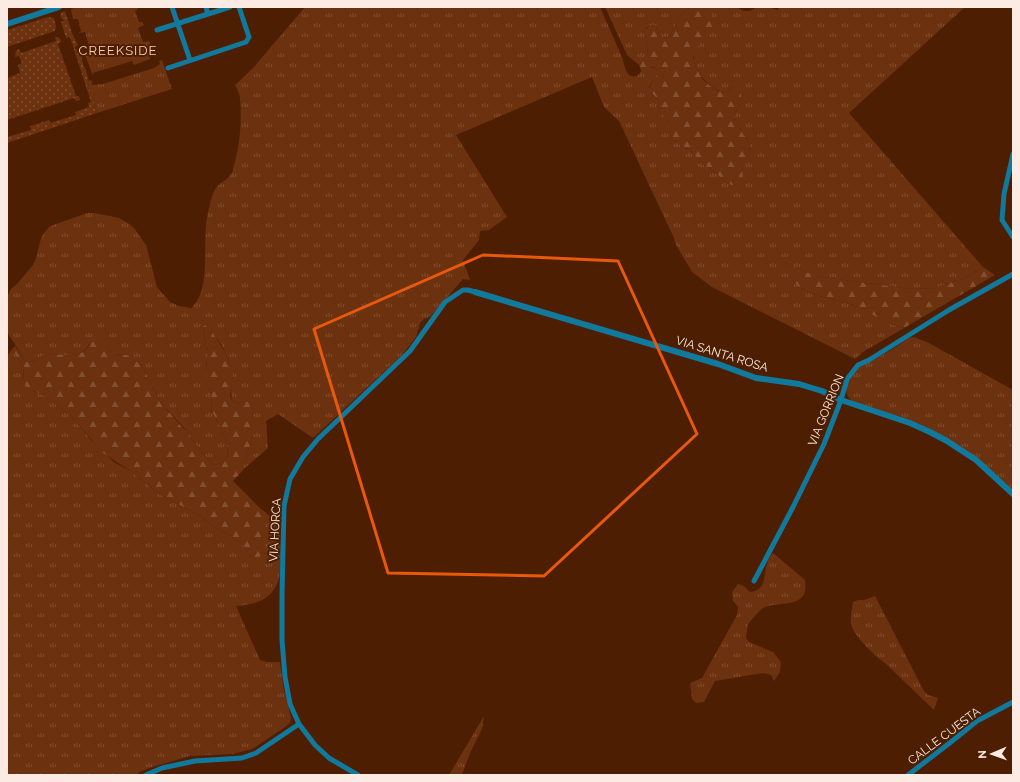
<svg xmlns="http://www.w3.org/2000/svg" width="1020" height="782" font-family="Raleway,sans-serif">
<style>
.grass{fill:url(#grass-tufts)}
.forest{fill:url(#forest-firs)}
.garden{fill:url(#garden-dots)}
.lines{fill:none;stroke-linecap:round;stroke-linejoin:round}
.minor{stroke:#11799b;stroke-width:5}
.tertiary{stroke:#11799b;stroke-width:6}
.marked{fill:none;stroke:#e8590c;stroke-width:3;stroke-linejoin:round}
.labels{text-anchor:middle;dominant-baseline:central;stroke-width:4;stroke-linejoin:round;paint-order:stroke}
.street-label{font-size:12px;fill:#fbebe3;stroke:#4d1e02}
.neighbourhood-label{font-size:13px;letter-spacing:1px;fill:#fdceb8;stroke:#4d1e02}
</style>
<defs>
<pattern id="grass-tufts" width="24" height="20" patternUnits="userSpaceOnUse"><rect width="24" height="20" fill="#6c310e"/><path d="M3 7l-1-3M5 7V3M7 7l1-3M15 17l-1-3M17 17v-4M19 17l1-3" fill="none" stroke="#824f31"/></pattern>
<pattern id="forest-firs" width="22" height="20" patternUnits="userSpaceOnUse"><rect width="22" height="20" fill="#6c310e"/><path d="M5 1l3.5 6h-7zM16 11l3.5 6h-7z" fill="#824f31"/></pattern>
<pattern id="garden-dots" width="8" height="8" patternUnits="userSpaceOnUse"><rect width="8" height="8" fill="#6c310e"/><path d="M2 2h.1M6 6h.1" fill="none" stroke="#824f31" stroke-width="1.8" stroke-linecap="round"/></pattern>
</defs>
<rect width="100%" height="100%" fill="#4d1e02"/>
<path class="grass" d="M78,7H138V9L135,11L139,22H142L144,25L138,28L143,42L149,41L150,45L147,46L150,56V59L134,65L132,61L93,73V76L86,57L87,54L91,53L85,32L78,33L81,31L78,19H73L71,9Z
M305,7H600L622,57L626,71L629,75C634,78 639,76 641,71L640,68C647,69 651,66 657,70C658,78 653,80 649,86L652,94L659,101L658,111L667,118L670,135L674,141L692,152L700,163L706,166L731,185L743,178L742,165L749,153L750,144L735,122L734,117L741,101L733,87L725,93C714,90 709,85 702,77C685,56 697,43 713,26L706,9L702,7H736L744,11H750L757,7H767L777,10L781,7H965L849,113L983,267L967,277L936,288L911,289L814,276L785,262C788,271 791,280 798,286C814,298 835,298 853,305C871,312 885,324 904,328L863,352L855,359L712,287L692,272L676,245L674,238L619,121L604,107L592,77L456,135L507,217L489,230L480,231L479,240L463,260L470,280L463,279L430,317L424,319L420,323L416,337L402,355L313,438L278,414L266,421L268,448L245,468L247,452L251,444L252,435V417L254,408L243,401L238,404L233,402C228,391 235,380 231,368C229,360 225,352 221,344C217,339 213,335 211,328L203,327L207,351V359L206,365L212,390L211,409L227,442L228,457L223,462L217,465L212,463L200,451L187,431L161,403L142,366L138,362L127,355L113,354L107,347L89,344C79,363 62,352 46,355C38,356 39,363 26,362L7,332V297L11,289L17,284L33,265L36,258L41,238L45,232L49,227L56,224L73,218L87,213H94L119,218L128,223L134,228L146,245L157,287L170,302L179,306L191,308C212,290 202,243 207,218C208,211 212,193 216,188C219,183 228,180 231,174C233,172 233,168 234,165C240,145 242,120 240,99C240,94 237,89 235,85L253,68Z
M605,7H692L683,12L669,37L665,38L660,36L655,25L647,27L644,31L648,46L647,56L639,65L627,55Z
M162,60L172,89L97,113L88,84L89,80L92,81V85L103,84L154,68L160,64L159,61Z
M914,337L929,343L1013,390V490C985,463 954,439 918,423C897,415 875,409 854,402C840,394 848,377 858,368C864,364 872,361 877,358C888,352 899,345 909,338Z
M12,349L24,368L23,378L33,391L45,396L71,416L92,441L114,462L132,472L159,494L199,515L215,527L234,538L241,543L251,557L262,540L261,532V509L279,523C281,564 291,603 236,606L260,660L267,662H280L283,685L291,718L290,723L285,727L252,749L233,754L190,756L159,765L141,771L135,775H7V356Z
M773,553L805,580C810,611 778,600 763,608C760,610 749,622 748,625C747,629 747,634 746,638L749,642L773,652L781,662L780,672L774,681L771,675L763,673L715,681L704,702L696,703L692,699L690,683L702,678L737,615L738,607L733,601L732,592L738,584L744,586L750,592C768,591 763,572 768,561C769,558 771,555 773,553Z
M875,596L924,691L928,695L938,698L934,710L884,662C875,657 855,636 852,627C849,621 852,610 853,602L858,600H864Z
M484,716L482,729L470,753L462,775H449Z"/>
<path class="forest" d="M692,7H702L706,9L711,14L713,21V26L701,41L693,57C696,74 708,89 725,93L733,87H737L741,91V101L734,117L735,122L750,144L749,153L742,166L743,178L742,184L731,185L706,166L700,163L692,152L674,141L669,135L667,118L658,111L659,101L649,90C650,81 658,79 657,70L653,67L645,69L640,68L639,65L647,56L648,46L644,31C648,27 650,25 655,25L660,36L665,38L669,37L683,12Z
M785,262L815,276L911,289L936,288L967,277L983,267L995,275L904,328C885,324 870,312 853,305C835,298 814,298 798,286C790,280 787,270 785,262Z
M206,325L211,328L214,335L225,352L232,369L233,377L230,396L233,402L238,404L243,401L250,402L254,408L252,417V435L251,444L247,452L245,468L233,481L261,509V532L263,551L258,559L251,557L241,543L234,538L215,527L199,515L159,494L132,472L103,453L71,416L45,396L27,388L23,383L24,368L12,349L15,346L26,362C39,363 37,357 46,355C58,352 70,359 83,352C89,348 90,340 97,336L104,339L107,347L113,354L127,355L133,358L142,366L161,403L181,426L187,431L200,451L212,463L217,465L223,462L228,457L227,442L211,409L212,390L206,375L207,351L203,327Z"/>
<path class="garden" d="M65,11L72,33L78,45L75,47L77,51L80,50C82,54 81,56 82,60C84,68 90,77 88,84L97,113L7,143V137L31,130L30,126L49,120L50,123L76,115L75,112L89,107L88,103L91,102L70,37L66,38L61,22L64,21L60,16L62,12Z
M48,17L54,18L56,26L55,31L7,47V30Z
M55,37H58L61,40V42L58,44L76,96H79L80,100L76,101L74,98L7,120V78L20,73L18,65L22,63L19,56L15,57L16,51L19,49L21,53L56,41Z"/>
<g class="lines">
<path class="minor" d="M172,7L190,60
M208,14L230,7
M157,30L208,14L206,7
M168,68L246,42L249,37L239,7
M1013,154L1004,194L1002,220L1013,237
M754,581L793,507L824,444L841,400L847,379L858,365L869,360L949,310L1013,274
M146,775L162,768L195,761L242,758L256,753L299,724
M358,775L329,758L315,745L299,724L290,704L285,677L282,640V595L284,506L290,479L303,457L318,439L410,351L445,302L463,290H468L475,292
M908,775L951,742L977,721L1013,702"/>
<path class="tertiary" d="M7,24L59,7
M475,292L718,364L756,378L799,384L822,391L841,400L910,423L930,432L947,441L976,460L1013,494"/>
</g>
<path class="marked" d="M483,255L618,261L697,434L544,576L388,573L314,329Z"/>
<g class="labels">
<g class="street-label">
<text transform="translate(722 354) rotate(17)">VIA SANTA ROSA</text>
<text transform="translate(826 410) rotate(-68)">VIA GORRION</text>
<text transform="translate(275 530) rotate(-87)">VIA HORCA</text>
<text transform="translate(944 736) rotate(-37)">CALLE CUESTA</text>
</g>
<g class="neighbourhood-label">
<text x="118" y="50">CREEKSIDE</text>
</g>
</g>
<rect width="1020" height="782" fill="none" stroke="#fbebe3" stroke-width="16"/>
<g transform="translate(992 754) rotate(268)" stroke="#4d1e02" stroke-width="3" paint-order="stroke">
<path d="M0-3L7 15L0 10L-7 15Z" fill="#fbebe3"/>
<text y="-6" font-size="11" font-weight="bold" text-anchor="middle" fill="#fbebe3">N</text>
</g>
</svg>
